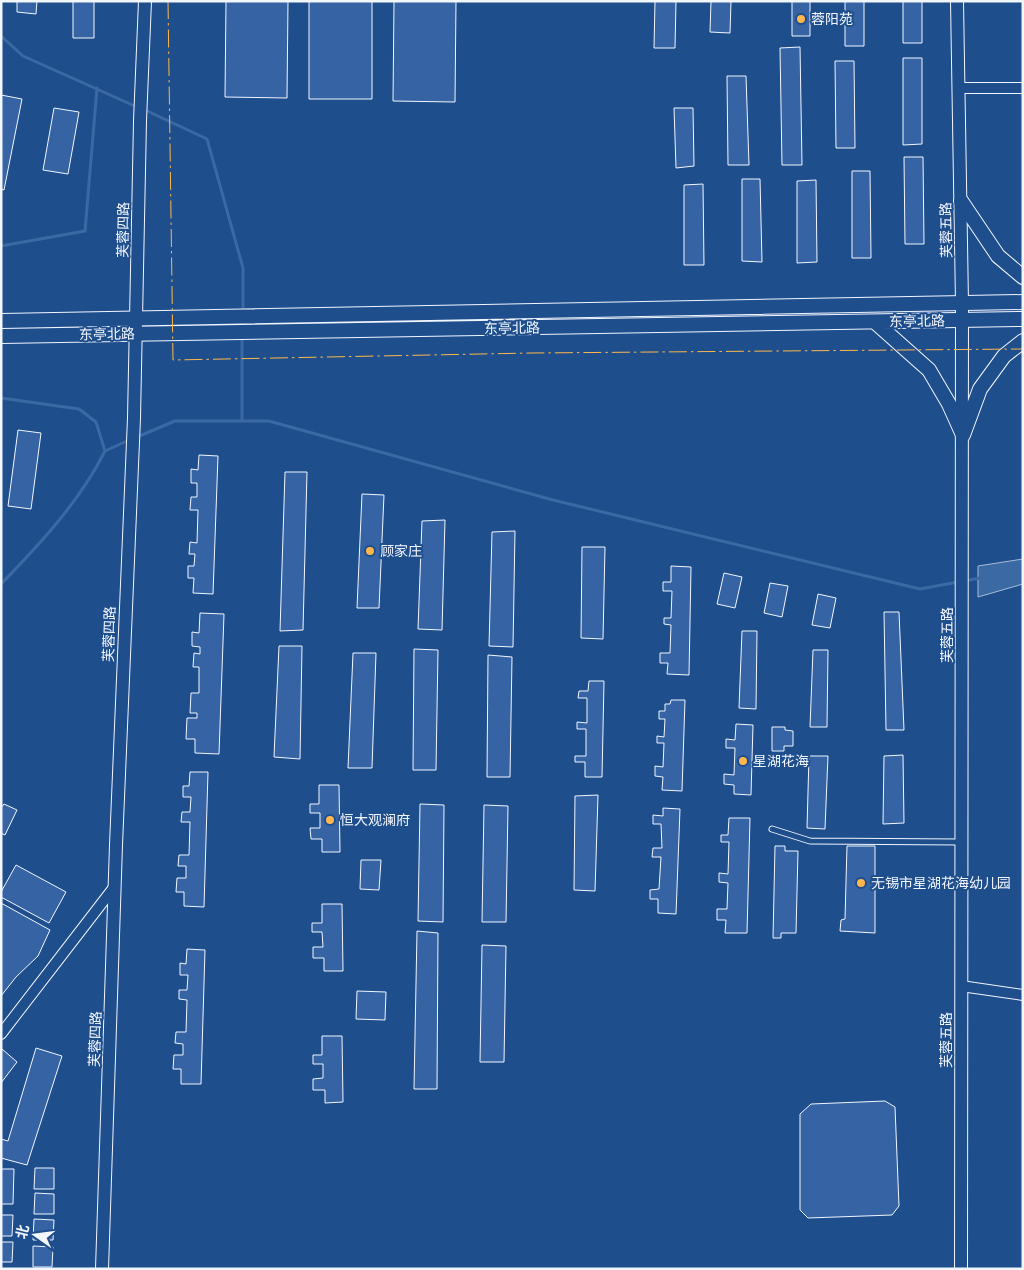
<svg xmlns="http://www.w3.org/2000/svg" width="1024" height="1270" font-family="Poppins,'Noto Sans SC',sans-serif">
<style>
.water{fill:#3b69a3;stroke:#a8bbd7}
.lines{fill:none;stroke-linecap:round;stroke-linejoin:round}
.stream{stroke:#3b69a3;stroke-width:3}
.building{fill:#3563a3;stroke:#f2f6ff}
.service-casing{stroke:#f2f6ff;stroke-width:7}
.minor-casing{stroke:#f2f6ff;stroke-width:12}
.tertiary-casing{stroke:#f2f6ff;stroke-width:14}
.secondary-casing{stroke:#f2f6ff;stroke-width:16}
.service{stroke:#1f4e8c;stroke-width:5}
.minor{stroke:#1f4e8c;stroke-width:10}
.tertiary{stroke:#1f4e8c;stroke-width:12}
.secondary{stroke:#1f4e8c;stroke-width:14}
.power{stroke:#ffb74d;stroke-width:1;stroke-dasharray:18 4 2.5 4;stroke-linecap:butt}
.poi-dot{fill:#ffb74d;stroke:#1f4e8c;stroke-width:2}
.labels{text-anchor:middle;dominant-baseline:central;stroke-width:4;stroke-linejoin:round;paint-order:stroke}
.poi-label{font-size:14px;fill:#f2f6ff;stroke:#1f4e8c;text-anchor:start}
.street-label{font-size:14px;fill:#f2f6ff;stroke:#1f4e8c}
</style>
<rect width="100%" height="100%" fill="#1f4e8c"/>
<path class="water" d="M1023,559V584L978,597V566Z"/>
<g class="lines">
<path class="stream" d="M1,36L23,56L137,107
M143,109L207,139L243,268V313
M1,246L85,231L97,88
M1,398L79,409L96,422L105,451L129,440
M242,421V336
M137,437L175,421H269L553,500L920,589L958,582
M964,581L980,578
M1,584C40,544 80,501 105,451"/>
</g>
<path class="building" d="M17,1H37L36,14L17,12Z
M73,1H94V38H73Z
M226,1H288L287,98L225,97Z
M309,1H372V99H309Z
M394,1H456L455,102L393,101Z
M655,1H676L675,48H654Z
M711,1H731L730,33L710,32Z
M792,1H810V36H792Z
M845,1H864V46H845Z
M903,1H922V43H903Z
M800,47L802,165H782L780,48Z
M903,58H922V144L903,145Z
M835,61H854L855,148H836Z
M727,76H746L749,165H728Z
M1,95L22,99L4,190L1,189Z
M54,108L79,112L68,174L43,170Z
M674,108H693L694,166L676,168Z
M904,157H923L924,244H905Z
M852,171H870L871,258H852Z
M742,179H760L762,262L742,261Z
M816,180L817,262L797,263V181Z
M703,184L704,265H684V185Z
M18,430L41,433L31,509L8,506Z
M199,455L218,456L213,594L193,593L194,578H188V566H194L195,554H189L190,542L197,543L198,510H190L191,497H197V483H191V469L198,470Z
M285,472H307L303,630L280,631Z
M362,494L384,495L379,608H357Z
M445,520L442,630L418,629L422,521Z
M515,531L513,647L489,646L492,532Z
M582,547H605L603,639L581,638Z
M671,566L691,567L689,675L667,674L668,663H660V653H670L671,625L664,624V618H671L672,591H663V582H671Z
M724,573L742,577L735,608L717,604Z
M770,583L788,586L782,617L764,613Z
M818,594L836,598L830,628L812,625Z
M884,612H899L904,730H886Z
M200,613L224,614L219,754L195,753V739H186L187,718H197V713H190L191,693H199V667H193L194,653L200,654V647L192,646V632L199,633Z
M742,631H757L756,709L739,708Z
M279,646H302L300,759L274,757Z
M414,649L438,650L436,770H413Z
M813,650H828L827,727H810Z
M353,653H376L372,768H348Z
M488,655L512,657L510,777H487Z
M589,681H604L602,777H585V762H575V756H586V729H577V722L587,723V698H578L579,691H588Z
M671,700H685L682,791L662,790L663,777L655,776V766L663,767L664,743H657V736L664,737L665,719H659V711H665V704H670Z
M736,724L753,725L751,795L734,794V785L724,784V774L734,775L735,748H726V739L735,740Z
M772,727H785V730L793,731V746H784V751H772Z
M903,755L904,823L883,824L884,756Z
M809,756H828L825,829L807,828Z
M190,772H208L204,907L184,906V892H176L177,878H186V866H178L179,855H189L190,822H181L182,812H190L191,797H183V786H189Z
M319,785H339L340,852H322V839H311L310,828H320V813H310V804H319Z
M598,795L595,891L574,890L575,796Z
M4,804L17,810L5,835L1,833V808Z
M420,804L444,805L443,922L418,921Z
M484,805L508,806L506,922H482Z
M663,808L680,809L676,914L658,913V899H650V890L659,889L661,857H652L653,848H662L661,824H653V815L663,816Z
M729,818H750L747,933H725L726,920H717V909H727L728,883L719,882V873L728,874L729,842H721V835H728Z
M775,846H785V851H798L796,933H781V938H773Z
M847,846H875V933L840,931L841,920L845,919Z
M361,860H381L379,890L360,889Z
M16,865L66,892L49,923L1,897V892Z
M1,903L50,930L38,956L16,977L1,996Z
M322,904H342L343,971H324V958H313V947H323L322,932H312V923H322Z
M417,931L438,933L437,1089H414Z
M482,945L506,946L504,1062H480Z
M187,949L205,950L201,1084H181V1069H173L174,1055H183V1044L175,1043L176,1032H186L187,1000L179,999V990H187L188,975H180V963L186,964Z
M357,991L386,992L385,1020L356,1019Z
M322,1036H342L343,1102L325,1103V1090H313V1079L323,1078V1064H313V1055H322Z
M36,1048L62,1056L27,1165L1,1158V1139L8,1141Z
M2,1049L17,1062L1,1083V1051Z
M885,1101L895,1107L899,1206L892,1215L808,1218L800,1210V1114L811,1104Z
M35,1168H54V1189H34Z
M1,1169H14L13,1204H1Z
M35,1193L54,1194V1214H34Z
M1,1215H13L12,1236H1Z
M34,1219L54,1220L53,1240H33Z
M1,1242H13L12,1262H1Z
M33,1246L53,1247L52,1267H33Z"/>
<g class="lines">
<defs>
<path id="service" d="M772,829L810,841L960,842"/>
<path id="minor" d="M958,88H1023
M961,986L1023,995
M1,1034L115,886"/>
<path id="tertiary" d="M957,1L962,303L961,1269
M102,1269L116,845L134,418L140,121L145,1"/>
<path id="secondary" d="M961,201L998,256L1023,277
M1,321L1023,302
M875,322L929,370L949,404L963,435
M1,336L1023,319
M963,435L980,389L1004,356L1023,341"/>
</defs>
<use href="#service" class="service-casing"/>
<use href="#minor" class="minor-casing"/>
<use href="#tertiary" class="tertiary-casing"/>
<use href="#secondary" class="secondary-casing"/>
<use href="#service" class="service"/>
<use href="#minor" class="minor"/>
<use href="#tertiary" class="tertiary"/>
<use href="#secondary" class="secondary"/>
<path class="power" d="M168,1L173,360L532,353L1023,349"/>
</g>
<g class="poi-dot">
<circle cx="801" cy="19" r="5"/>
<circle cx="370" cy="551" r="5"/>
<circle cx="743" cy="761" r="5"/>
<circle cx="330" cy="820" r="5"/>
<circle cx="861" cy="883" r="5"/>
</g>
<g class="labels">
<g class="poi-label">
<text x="811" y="19">蓉阳苑</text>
<text x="380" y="551">顾家庄</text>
<text x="753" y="761">星湖花海</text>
<text x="340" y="820">恒大观澜府</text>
<text x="871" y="883">无锡市星湖花海幼儿园</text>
</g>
<g class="street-label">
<text transform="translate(123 230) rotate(-89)">芙蓉四路</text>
<text transform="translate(946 230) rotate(-91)">芙蓉五路</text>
<text transform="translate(917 321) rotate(-1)">东亭北路</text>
<text transform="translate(512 328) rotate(-1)">东亭北路</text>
<text transform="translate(107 334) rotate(-1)">东亭北路</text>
<text transform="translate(109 634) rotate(-88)">芙蓉四路</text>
<text transform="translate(947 635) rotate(-90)">芙蓉五路</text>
<text transform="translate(95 1039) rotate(-88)">芙蓉四路</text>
<text transform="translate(946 1040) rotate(-90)">芙蓉五路</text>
</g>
</g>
<rect width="1024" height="1270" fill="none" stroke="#f2f6ff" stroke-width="5"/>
<g transform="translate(35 1235) rotate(284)" stroke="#1f4e8c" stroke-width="4" paint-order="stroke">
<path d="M0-4L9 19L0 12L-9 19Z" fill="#f2f6ff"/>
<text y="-8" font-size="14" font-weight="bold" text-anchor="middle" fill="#f2f6ff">北</text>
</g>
</svg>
